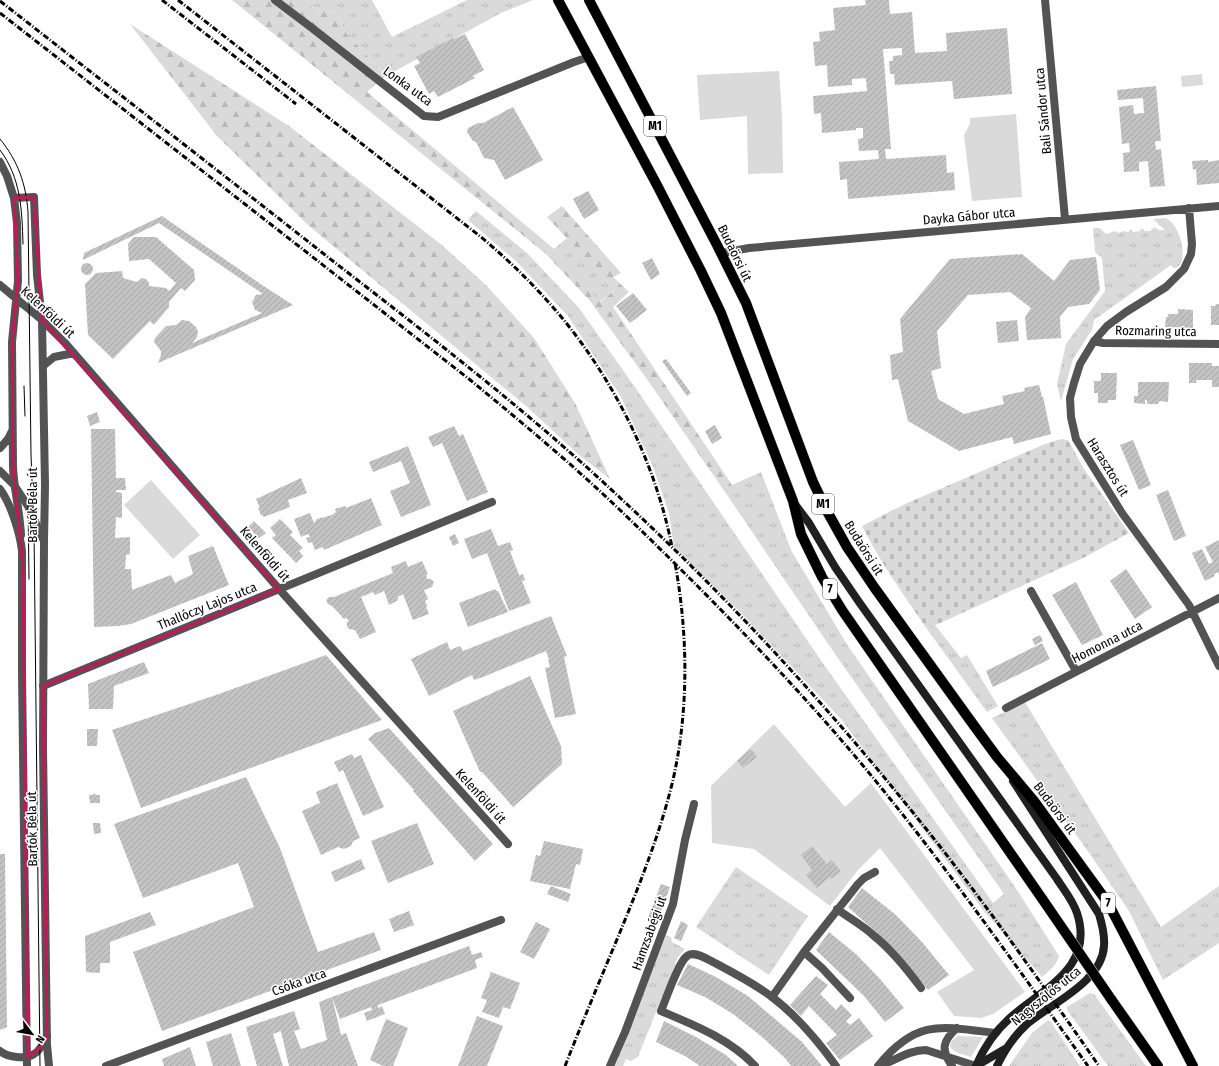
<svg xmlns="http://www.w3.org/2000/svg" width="1219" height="1066" font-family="'Fira Sans Condensed',sans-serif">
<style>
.grass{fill:url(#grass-tufts)}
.forest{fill:url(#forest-firs)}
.cemetery{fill:url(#cemetery-stones)}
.garden{fill:#dadada}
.building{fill:url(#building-hatch)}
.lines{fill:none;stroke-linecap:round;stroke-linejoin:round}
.primary-casing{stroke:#dbdbdb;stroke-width:11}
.minor{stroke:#535353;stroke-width:8}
.tertiary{stroke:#535353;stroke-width:8}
.secondary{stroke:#202020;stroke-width:8}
.primary{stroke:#000;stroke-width:10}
.tram{stroke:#000;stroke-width:1}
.rail{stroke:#000;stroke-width:3;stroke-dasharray:6 2 1 2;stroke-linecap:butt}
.primary-bridge-casing{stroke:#dbdbdb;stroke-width:11;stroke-linecap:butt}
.primary-bridge{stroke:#000;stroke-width:10}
.marked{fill:none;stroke:#c2185b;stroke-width:3;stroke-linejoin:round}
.labels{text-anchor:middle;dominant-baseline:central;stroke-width:3;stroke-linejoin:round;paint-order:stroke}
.shield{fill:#fff;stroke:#4c4c4c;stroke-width:1}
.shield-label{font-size:12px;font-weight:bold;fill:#000}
.street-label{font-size:13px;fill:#000;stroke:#fff}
</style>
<defs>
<pattern id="grass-tufts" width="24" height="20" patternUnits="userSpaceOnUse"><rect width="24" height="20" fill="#dadada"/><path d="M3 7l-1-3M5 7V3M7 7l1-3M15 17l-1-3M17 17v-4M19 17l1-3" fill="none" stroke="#b9b9b9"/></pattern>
<pattern id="forest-firs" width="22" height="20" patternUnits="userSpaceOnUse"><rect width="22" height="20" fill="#dadada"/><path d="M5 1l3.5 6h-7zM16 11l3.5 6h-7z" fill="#b9b9b9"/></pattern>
<pattern id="cemetery-stones" width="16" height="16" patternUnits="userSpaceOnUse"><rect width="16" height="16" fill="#dadada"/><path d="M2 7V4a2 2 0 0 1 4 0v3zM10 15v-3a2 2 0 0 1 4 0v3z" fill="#b9b9b9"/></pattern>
<pattern id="building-hatch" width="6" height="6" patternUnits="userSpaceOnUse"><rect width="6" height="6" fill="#c3c3c3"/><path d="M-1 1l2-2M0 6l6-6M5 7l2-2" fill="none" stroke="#a6a6a6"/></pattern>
</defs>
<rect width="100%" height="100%" fill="#fff"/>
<path class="grass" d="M304,0H372L392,37L467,0H533L501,13L386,76L346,33L337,13L316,10Z
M476,211L527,253L579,308L637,390L822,662L993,903L1004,894L835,654L723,489L761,472L791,550L846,643L1015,887L1059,956C1057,965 1049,971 1042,977L983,910L842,720L737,609L674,547L669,513L653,467L621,397L568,316L516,261L468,220Z
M1165,218C1183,224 1190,270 1173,268L1171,265L1094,320L1092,330L1073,359L1061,401L1057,384L1066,344L1105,291L1102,258L1095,252L1093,228H1100L1106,234L1115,231L1118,233L1124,231L1128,232L1131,229L1133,232L1140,231L1142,228L1145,231H1150L1155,227L1158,230H1165L1153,219Z
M567,238L615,290L599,302L554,249Z
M935,625L961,658L967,655L998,706L987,712L927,629Z
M1025,702L1161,927L1219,886V943L1163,980L1129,911L1085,847L992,718Z
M736,867L808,916L769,975L696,927Z
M666,935L671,937L672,942L685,949L678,957L638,1057L631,1061L626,1059L623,1066H614Z
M1090,993L1094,994L1146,1066H1108L1067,1010V1007Z
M1048,1020L1051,1022L1080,1066H1009L1032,1033Z
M958,1036L983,1037L971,1057C961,1054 938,1049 958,1036Z"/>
<path class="forest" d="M232,0H304L316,10L337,13L346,33L386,76L367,92L554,249L600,302L615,290L547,217L562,206L621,273L613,277L629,292L613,307L732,485L723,489L649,382L590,301L546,254Z
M130,24L289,126L443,246L486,285L534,338L575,403L610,479L579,455L526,406L308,225L217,136Z"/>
<path class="cemetery" d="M1061,439L1068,440L1084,469L1129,533L1083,558L927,629C904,595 880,562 862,526L905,504L1045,444Z"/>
<path class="garden" d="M779,71L782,115L783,173L748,174L747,116L700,120L697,75Z
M1202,74L1203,85L1182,87L1181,76Z
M1016,114L1022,197L972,201L964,135L970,124V118Z
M151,480L200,535L173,559L124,505Z
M774,724L845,807L871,783L1025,992L993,1014L981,1018L954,1016L937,992L974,970L880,848L858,870L830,906L754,849L712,843L711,786Z"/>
<path class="building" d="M865,0H889L890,14L912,12L915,53L947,51L946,33L1007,28L1012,94L954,99L952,81L895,85L894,74H890L889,61H893V56L902,55V48L883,49L891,149H885L886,159L946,155L947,173L954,172L955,190L848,199L847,179L840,180L839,162L879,159L878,150L859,151L858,139L863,138V128H856V130L822,133L821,113L814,114L813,96L867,91L866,78L852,79V85L828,87L827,65L815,66L813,42L820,41L819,32L835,30L833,8L866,5Z
M465,34L484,70L473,76L475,78L438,97L434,91L429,94L414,66L420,63L416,57L453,38L454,39Z
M1156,86L1161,141H1155L1156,150L1161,149L1165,186L1150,187L1148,161L1139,162V171L1124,172L1123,153L1130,152L1129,143L1122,144L1119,107L1133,105L1134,114L1144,113L1143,98L1118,100L1117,90Z
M513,107L543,160L505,180L494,160L484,158L476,142L473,141L467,132L468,128L478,123H483Z
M1208,160V162L1219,160V183L1197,185L1196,169L1193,170L1192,161Z
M588,191L599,210L584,219L573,199Z
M162,216L265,287L293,305L158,363L161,355V351L154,342L155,338L166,326L176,325L182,320L189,321L196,327L198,332L197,337L192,343L262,313L255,310L252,302L256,295L263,294L159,223L83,260L84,253Z
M134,237H156L194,270L195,280L185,291L181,288L169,302V307L154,325L150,321L113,359L88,335L85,284L96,273L122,271L123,278L137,282L142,278L146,279L149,283V286L166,288L169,291L176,283L149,259L129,261L128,244Z
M1022,254L1054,281L1070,260L1096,257L1100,290L1089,304L1068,307L1060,317L1061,338L1027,340L1025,317L1031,308L1010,292L968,295L937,331L941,368L931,371L938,399L964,414L1004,404L1002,396L1025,391L1024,388L1039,385L1042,397H1043L1051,434L1014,444L1012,437L959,451L908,421L898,379L892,380L890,355L903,352L900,319L950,259Z
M652,258L660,274L651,280L642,263Z
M81 269a6 6 0 1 1 12 0a6 6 0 1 1-12 0Z
M633,293L647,310L630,323L616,306Z
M1216,304H1219V325H1211V306H1215Z
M1178,309L1193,310V328L1165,327L1166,317H1168V314H1178Z
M1017,320L1019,341L998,343L996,322Z
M666,359L691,393L687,396L662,361Z
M1189,363H1212V366H1219V387H1212V380H1196V383H1189Z
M1101,373H1117L1116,400H1108V403H1098V393H1094V381H1101Z
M1138,382H1169L1168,402L1159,401L1158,404H1147V400H1145V404L1134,403V396H1138Z
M97,412L100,422L90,426L87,416Z
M715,425L722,438L712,444L705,431Z
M454,426L459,436L463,434L488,492L467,501L442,443L433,447L428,437Z
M91,429H115L116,478H125L126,490H116V492L122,493V518L116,517L115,538L130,537V554L126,555L125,569H131L132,590L171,575L175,583L193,574L188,556L213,546L229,585L131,624L119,626L94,627Z
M1133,440L1151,485L1139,490L1120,445Z
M408,446L431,505L401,517L390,491L410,483L401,461L373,472L369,462Z
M301,478L307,493L288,500L290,507L264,517L262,515H261L258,508H260L256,499Z
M1168,490L1186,536L1174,541L1156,495Z
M371,498L382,525L324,550L323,547L315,550L312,542L308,543L306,538L310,537L308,534L301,537L294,519L310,513L314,523L317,519L332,515L336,512L335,509L345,506L346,508Z
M280,519L293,532L290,535L303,548L299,551L303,556L296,563L272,538L276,535L270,528Z
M254,521L266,533L259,538L248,527Z
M491,529L498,546L510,542L513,550L510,551L519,575L523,574L525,580L522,581L531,603L509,611L487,553L472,559L464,539Z
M455,534L459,543L453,546L449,537Z
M1219,540V575L1218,572L1214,574L1215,576L1205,581L1192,553L1202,549L1209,564L1213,562L1205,547Z
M406,561L408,567L422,561L428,574L426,575L427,579H431L434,582L432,587L424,590L428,599L425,601L427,606L426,607L429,614L413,620L403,594L398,597L397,601L389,605L384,591L375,595L373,592L361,597L376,632L360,639L355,630L349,629L347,626V622H349L347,618L344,619L332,606L328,604L326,600L329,597H334L393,573L391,567Z
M1126,569L1152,607L1135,619L1110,581Z
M1076,582L1103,635L1082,645L1052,595Z
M495,589L496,591H498L508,612L468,627L459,603Z
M551,616L567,656L564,657L576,714L555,718L545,668L550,667L548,660L549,659L546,651L483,677L474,680L472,675L429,696L411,659L447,642L450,650L460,646L463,651Z
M1040,635L1043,641L1035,645L1032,639Z
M1042,643L1050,659L993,687L986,671Z
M326,655L382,720L141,808L112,730L216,695Z
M144,662L149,673L114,686L113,709H89L88,684Z
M530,676L561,746L562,764L513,807L482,772H480L453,711Z
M389,728L493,844L475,861L413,791L414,790L368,739L375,733Z
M87,729H98L97,746H87Z
M751,749L757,757L743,768L737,761Z
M352,754L354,758L361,755L384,807L363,816L343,770L339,772L334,762Z
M246,777L280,848L318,952L374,932L381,950L162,1031L133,952L254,907L238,863L143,898L114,824Z
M337,783L360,838L353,841L351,846L344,849L338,847L321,855L302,811L320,803L316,792Z
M94,793L96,795H100V803H90L89,795H93Z
M93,823H100L101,833L94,834Z
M417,823L434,864L388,883L371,841Z
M544,841L583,849L580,865L576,864L570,889L530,881L536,855L540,856Z
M812,846L827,864L832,860L841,871L831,879L830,877L817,888L806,875L812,870L801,855Z
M0,854H5L7,1027L0,1030Z
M361,859L365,869L335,882L331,872Z
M661,884L670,887L657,922L648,918Z
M551,886L571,894L568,902L547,894Z
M862,888L896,915L922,942L949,975L928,990L903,959L878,934L848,907Z
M409,911L414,925L394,932L389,919Z
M150,912L156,925L110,942V963H100V973L86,972L85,936Z
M681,921L688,925L681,941L674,938Z
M536,922L550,929L534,959L520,952Z
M829,932L857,955L881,980L904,1008L885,1022L864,996L816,950Z
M469,946L472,955L481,952L483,957L475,960L477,968L378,1005V1008L382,1006L385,1014L367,1021L364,1013L372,1010L371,1007L340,1019L332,997Z
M688,964L716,977L748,996L802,1042L822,1066H791L785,1058L761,1036L733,1014L705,997L677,985Z
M491,972L520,983L510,1009L503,1007L499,1018L482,1012L487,1000L481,998Z
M816,976L828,985L820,994L836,1010L841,1004L852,1015L846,1021L850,1025L859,1018L873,1036L840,1060L826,1043L837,1035L809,1006L801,1016L790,1005Z
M332,997L341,1035L346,1033L358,1066H289L281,1031L273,1034L283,1066H257L246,1027L294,1011L300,1029L294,1031L301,1049L327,1040L319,1002Z
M477,1016L503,1026L487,1066H458Z
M386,1019L408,1028L393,1066H383L370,1060Z
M664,1021L696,1037L726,1055L738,1066H700L685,1056L656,1042Z
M231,1033L241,1066H213L206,1042Z
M190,1047L196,1066H164L162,1059Z"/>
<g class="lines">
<defs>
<path id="primary" d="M558,0L658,187L701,271L721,313L793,501L801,534L822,577L842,610L1043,900
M589,0L717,245L746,303L813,482L828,513L847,547L874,587L975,727L997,757L1034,801L1108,903L1193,1066
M1111,999L1158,1066"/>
</defs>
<use href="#primary" class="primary-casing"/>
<path class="minor" d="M275,0L312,28L424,116L438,117L574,62L589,57
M1045,0L1065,219
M0,162L7,176L14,198L17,223L18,281L12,342L13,467C14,490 20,512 21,535
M14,198L34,197L37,275L42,320L45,485L44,541
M1189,208L1192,244L1191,254L1184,269L1166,287L1126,312L1107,326L1094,341L1080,364L1074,383L1070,398L1071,417L1076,439L1122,513L1189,605L1219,666
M722,253L749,248L1219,206
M0,285L42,320L65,343L279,589L508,844
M1094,341L1103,343L1219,344
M43,366L54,357L74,353
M0,448L8,439L12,431
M1031,591L1076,671
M43,686L492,502
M1006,708L1219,598
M837,909C849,918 862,925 873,935C892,950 907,969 921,988
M804,952L822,968L850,998
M772,997L804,952L858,884L864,878L875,872
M0,1051C7,1057 26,1060 34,1054C40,1051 44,1042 47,1036
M106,1066L501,920
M610,1066L625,1032L673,904L685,840L694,804
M755,1066C730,1039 694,1025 661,1011C666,999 678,963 687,956C694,950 707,959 715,963C734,973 755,984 772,997C797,1016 818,1041 836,1066"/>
<path class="tertiary" d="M0,471L14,485L28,506L44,541L43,747L47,1045L49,1066
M0,489C11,504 20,533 22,551V674L27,1066
M878,1066C916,1019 941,1026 995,1033
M879,1066C895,1061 908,1050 926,1050L976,1066
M952,1066C941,1050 942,1041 957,1028"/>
<path class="secondary" d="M794,503L809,523L835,567L859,602L1057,879C1064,890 1073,901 1077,913C1095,968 1043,988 1011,1017C995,1031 984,1047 976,1066
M976,1066L1005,1049
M997,1066C1004,1051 1015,1035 1027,1024C1052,1003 1102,982 1104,946C1105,935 1102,924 1099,914L1013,781"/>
<use href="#primary" class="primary"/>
<path class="tram" d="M0,139C18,161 26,184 28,212L31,455L34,529L40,1066
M0,150C21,178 22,210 23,244
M24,386L25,416
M28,499L29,579"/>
<path class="rail" d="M162,0L296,104
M178,0L481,237C511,262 538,289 563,319C616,384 656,465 672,547
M0,1C110,87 220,172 329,258C427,334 525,409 616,494C720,590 817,694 906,804C975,888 1037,977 1099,1066
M0,13L469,379C520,421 572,464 620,510C700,587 777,665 849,749C935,850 1011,959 1088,1066
M565,1066C582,1023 600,980 618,937C639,886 660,834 673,780C689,709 688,634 675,563"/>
<defs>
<path id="primary-bridge" d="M1043,900L1111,999"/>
</defs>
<use href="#primary-bridge" class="primary-bridge-casing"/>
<use href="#primary-bridge" class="primary-bridge"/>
</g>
<path class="marked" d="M34,197L42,320L279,589L43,686L47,1036L40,1048L28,1057L23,567L13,467L12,342L18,281L14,198Z"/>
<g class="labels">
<g class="shield">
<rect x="644" y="116" width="22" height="20" rx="3"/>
<rect x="812" y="494" width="22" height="20" rx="3"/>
<rect x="823" y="579" width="14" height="20" rx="3"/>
<rect x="1101" y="893" width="14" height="20" rx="3"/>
</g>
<g class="shield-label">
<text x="655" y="126">M1</text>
<text x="823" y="504">M1</text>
<text x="830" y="589">7</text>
<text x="1108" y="903">7</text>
</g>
<g class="street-label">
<text transform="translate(408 86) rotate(36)">Lonka utca</text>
<text transform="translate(1043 111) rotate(-95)">Bali Sándor utca</text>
<text transform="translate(969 216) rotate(-5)">Dayka Gábor utca</text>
<text transform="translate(735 253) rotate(64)">Budaörsi út</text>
<text transform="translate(48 312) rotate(43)">Kelenföldi út</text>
<text transform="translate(1156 331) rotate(1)">Rozmaring utca</text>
<text transform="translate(1108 467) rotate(58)">Harasztos út</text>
<text transform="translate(32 505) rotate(-90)">Bartók Béla út</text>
<text transform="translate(864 548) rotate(58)">Budaörsi út</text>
<text transform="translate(265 554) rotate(49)">Kelenföldi út</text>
<text transform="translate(207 606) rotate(-22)">Thallóczy Lajos utca</text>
<text transform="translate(1107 642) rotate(-27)">Homonna utca</text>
<text transform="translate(481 796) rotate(48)">Kelenföldi út</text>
<text transform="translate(1055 808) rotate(53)">Budaörsi út</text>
<text transform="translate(32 829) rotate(-91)">Bartók Béla út</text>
<text transform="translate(649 933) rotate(-70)">Hamzsabégi út</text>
<text transform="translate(299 982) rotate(-20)">Csóka utca</text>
<text transform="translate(1046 996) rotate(-39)">Nagyszőlős utca</text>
</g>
</g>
<g transform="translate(32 1034) rotate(122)" stroke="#ffffff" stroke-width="3" paint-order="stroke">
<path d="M0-3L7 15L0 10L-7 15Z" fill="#000000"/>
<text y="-6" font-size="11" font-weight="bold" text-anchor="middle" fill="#000000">N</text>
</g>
</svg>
